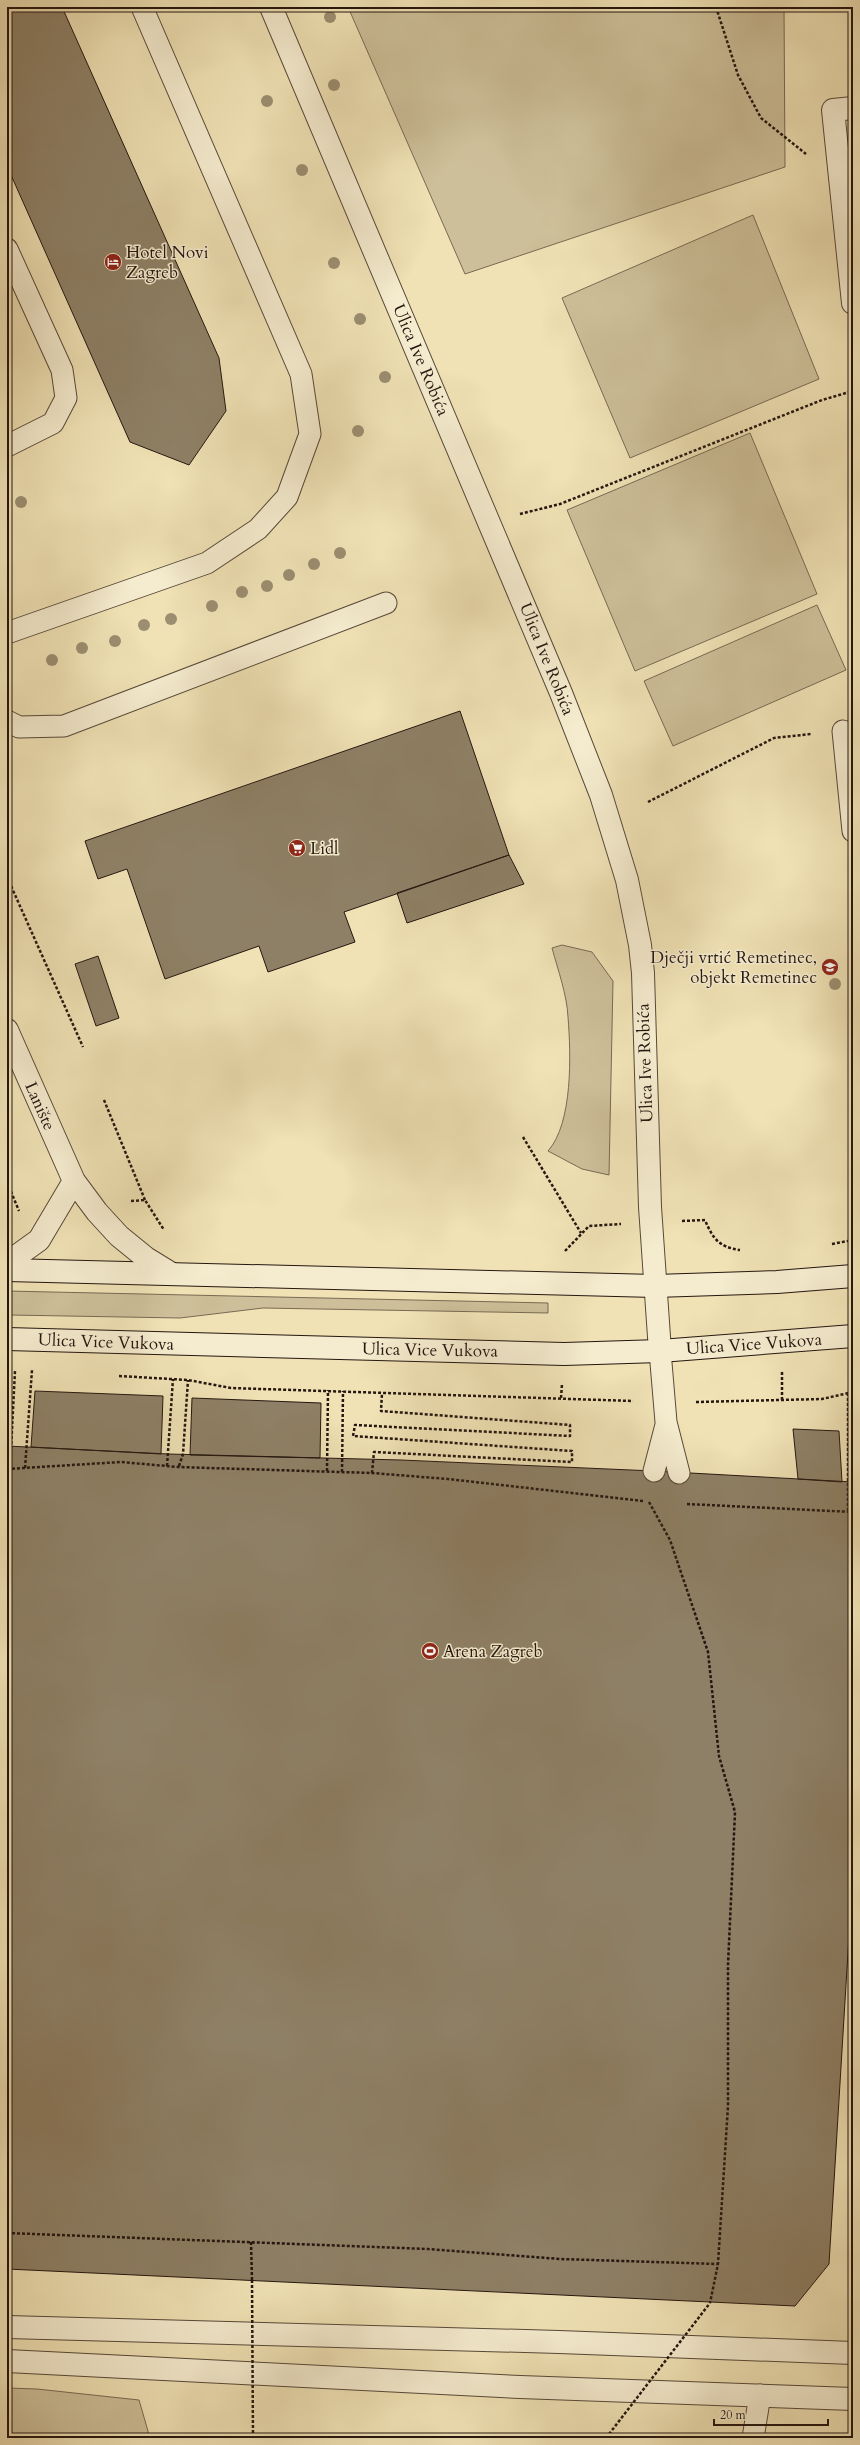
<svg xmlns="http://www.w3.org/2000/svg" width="860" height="2445" font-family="Cardo,serif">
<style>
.green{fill:#cdbf99;stroke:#786a54}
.building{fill:#8e8066;stroke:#241610}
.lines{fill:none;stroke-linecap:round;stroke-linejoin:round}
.lane-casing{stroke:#574939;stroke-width:23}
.street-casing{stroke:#574939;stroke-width:24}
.secondary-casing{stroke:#241610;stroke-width:24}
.path{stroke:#241610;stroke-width:2.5;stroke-dasharray:3 2;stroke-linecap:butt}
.lane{stroke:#f5eccf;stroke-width:21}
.street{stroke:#f5eccf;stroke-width:22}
.secondary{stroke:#f5eccf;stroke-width:22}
.path-bridge{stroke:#241610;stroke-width:2.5;stroke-dasharray:3 2;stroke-linecap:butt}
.tree{fill:#9c8e71}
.labels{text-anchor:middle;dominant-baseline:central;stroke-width:3;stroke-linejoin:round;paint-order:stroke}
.poi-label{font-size:17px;fill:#241610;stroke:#f5eccf;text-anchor:start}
.street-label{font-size:17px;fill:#241610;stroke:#f5eccf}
</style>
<rect width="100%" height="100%" fill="#f0e2b5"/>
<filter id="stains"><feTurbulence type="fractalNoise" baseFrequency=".005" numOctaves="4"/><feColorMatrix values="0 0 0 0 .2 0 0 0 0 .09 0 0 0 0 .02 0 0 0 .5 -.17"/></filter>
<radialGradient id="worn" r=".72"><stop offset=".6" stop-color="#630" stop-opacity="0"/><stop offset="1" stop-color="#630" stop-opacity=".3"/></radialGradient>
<path class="green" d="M348,7H784L785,167L465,274Z
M753,215L819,379L630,458L562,298Z
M750,433L817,594L635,671L567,510Z
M817,605L846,670L673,746L644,681Z
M562,945L592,952L613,981L609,1175L582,1169L548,1151C573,1123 571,1054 568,1017C567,995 558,970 552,948Z
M7,1291L548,1303V1313L263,1308L180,1318L10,1315H7Z
M7,2388L37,2389L139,2400L150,2438H12L7,2426Z"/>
<path class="building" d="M7,7H62L219,358L226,411L189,465L130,442L7,166Z
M460,711L509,855L344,912L355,942L268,972L259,946L165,979L127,869L98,879L85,841Z
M509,855L524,884L407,923L397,893Z
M98,956L119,1018L96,1026L75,964Z
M35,1391L163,1396L161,1454L31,1447Z
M192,1398L321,1403L320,1458L190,1455Z
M793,1429L839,1431L842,1482L798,1479Z
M7,1446L168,1454L401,1460L654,1471L853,1482V1870L829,2264L795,2306L7,2269Z"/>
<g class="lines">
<defs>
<path id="lane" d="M7,249L62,370L66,398L53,423L7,446
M7,633L207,563L258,529L287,497L310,434L301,374L142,7
M7,721L19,727L64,726L386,603
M843,731L853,831
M660,1351L666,1422L679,1473
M654,1471L666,1425
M753,2438L760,2395"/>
<path id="street" d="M271,7L561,693L601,795L627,880L640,945L643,973L650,1207L660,1351
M853,108L833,110L853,303
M7,1030L74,1181L97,1212L119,1236L146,1258L172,1274
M7,1263L39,1240L74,1181
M7,2327L559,2342L853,2353
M7,2361L520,2387L853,2399"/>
<path id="secondary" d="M7,1270L655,1286L777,1282L853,1276
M7,1339L564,1354L660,1351L853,1336"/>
</defs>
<use href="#lane" class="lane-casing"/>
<use href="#street" class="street-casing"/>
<use href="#secondary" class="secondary-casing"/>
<path class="path" d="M716,7L738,75L761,118L806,154
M520,514L560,504L822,400L853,391
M648,802L774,738L811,734
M7,877L83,1047
M104,1100L145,1200
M523,1137L581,1233
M7,1182L19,1211
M131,1201L145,1200L164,1230
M682,1221L705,1220C713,1239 719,1247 740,1250
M832,1244L853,1240
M565,1251L589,1226L621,1224
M782,1372V1402
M119,1376L188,1380L231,1388L633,1401
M848,1393V1511
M561,1398L562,1384
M696,1402L822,1399L853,1392
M167,1466L173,1379
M179,1466L183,1454L188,1380
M25,1468L32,1370
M7,1469L121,1462L178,1467L372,1473L448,1479L643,1501
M10,1469L15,1371
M327,1471L328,1390
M342,1472L343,1391
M372,1473L374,1452L572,1462V1451L353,1436L355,1425L570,1436V1425L381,1411L382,1393
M649,1502L670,1540L708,1652L719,1756L735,1812L728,1965V2106L718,2264L710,2303
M687,1504L853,1512
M7,2233L428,2249L560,2259L718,2264
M251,2242L252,2280"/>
<use href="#lane" class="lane"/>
<use href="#street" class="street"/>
<use href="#secondary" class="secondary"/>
<path class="path-bridge" d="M252,2280L253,2438
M606,2438L710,2303"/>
</g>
<g class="tree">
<circle cx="330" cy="17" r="6"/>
<circle cx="334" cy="85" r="6"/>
<circle cx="267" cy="101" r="6"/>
<circle cx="302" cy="170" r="6"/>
<circle cx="334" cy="263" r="6"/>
<circle cx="360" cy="319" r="6"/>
<circle cx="385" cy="377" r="6"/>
<circle cx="358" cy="431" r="6"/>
<circle cx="21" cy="502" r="6"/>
<circle cx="340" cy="553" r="6"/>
<circle cx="314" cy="564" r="6"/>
<circle cx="289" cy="575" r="6"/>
<circle cx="267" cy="586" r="6"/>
<circle cx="242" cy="592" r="6"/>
<circle cx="212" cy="606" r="6"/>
<circle cx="171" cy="619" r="6"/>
<circle cx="144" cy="625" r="6"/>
<circle cx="115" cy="641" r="6"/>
<circle cx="82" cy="648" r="6"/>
<circle cx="52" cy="660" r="6"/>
<circle cx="835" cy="984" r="6"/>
</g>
<defs>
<symbol id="hotel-disc" viewBox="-11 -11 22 22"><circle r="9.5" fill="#8f2418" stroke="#f5eccf"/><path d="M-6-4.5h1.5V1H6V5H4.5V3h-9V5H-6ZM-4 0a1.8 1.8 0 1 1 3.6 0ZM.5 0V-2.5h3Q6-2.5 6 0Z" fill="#fff"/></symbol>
<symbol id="supermarket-disc" viewBox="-11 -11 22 22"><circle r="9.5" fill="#8f2418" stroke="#f5eccf"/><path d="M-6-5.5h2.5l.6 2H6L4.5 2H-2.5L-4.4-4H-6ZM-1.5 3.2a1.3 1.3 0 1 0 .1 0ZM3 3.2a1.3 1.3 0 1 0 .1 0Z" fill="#fff"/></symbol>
<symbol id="school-disc" viewBox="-11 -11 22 22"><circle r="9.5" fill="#8f2418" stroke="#f5eccf"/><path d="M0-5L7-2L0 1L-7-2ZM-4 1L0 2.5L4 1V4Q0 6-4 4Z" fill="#fff"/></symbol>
<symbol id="stadium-disc" viewBox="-11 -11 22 22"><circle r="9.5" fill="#8f2418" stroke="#f5eccf"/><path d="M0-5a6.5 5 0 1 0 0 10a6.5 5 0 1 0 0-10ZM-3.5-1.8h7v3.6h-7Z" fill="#fff"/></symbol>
</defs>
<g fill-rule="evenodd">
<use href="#hotel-disc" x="103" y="252" width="20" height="20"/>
<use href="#supermarket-disc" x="287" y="838" width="20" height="20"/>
<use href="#school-disc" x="820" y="957" width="20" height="20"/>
<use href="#stadium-disc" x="420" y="1641" width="20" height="20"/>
</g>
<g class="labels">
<g class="poi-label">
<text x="126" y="252">Hotel Novi<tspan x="126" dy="20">Zagreb</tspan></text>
<text x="310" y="848">Lidl</text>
<text x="817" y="957" text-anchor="end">Dječji vrtić Remetinec,<tspan x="817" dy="20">objekt Remetinec</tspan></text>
<text x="443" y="1651">Arena Zagreb</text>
</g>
<g class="street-label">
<text transform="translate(421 360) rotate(67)">Ulica Ive Robića</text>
<text transform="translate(547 659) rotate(68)">Ulica Ive Robića</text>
<text transform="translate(645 1063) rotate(-92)">Ulica Ive Robića</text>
<text transform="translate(40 1106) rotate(66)">Lanište</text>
<text transform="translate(106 1342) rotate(2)">Ulica Vice Vukova</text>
<text transform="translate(754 1344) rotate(-4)">Ulica Vice Vukova</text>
<text transform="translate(430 1350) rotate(1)">Ulica Vice Vukova</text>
</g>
</g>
<rect width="860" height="2445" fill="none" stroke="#f0e2b5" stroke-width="24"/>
<rect x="8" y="8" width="844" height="2429" fill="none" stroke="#241610" stroke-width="2"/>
<rect x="12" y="12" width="836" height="2421" fill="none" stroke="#241610"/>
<path d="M714 2419v6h114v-6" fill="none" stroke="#241610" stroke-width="2"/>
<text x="720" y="2419" font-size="12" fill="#241610" stroke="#f5eccf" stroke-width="3" paint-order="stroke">20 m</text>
<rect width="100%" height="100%" filter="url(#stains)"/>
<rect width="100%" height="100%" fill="url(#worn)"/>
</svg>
